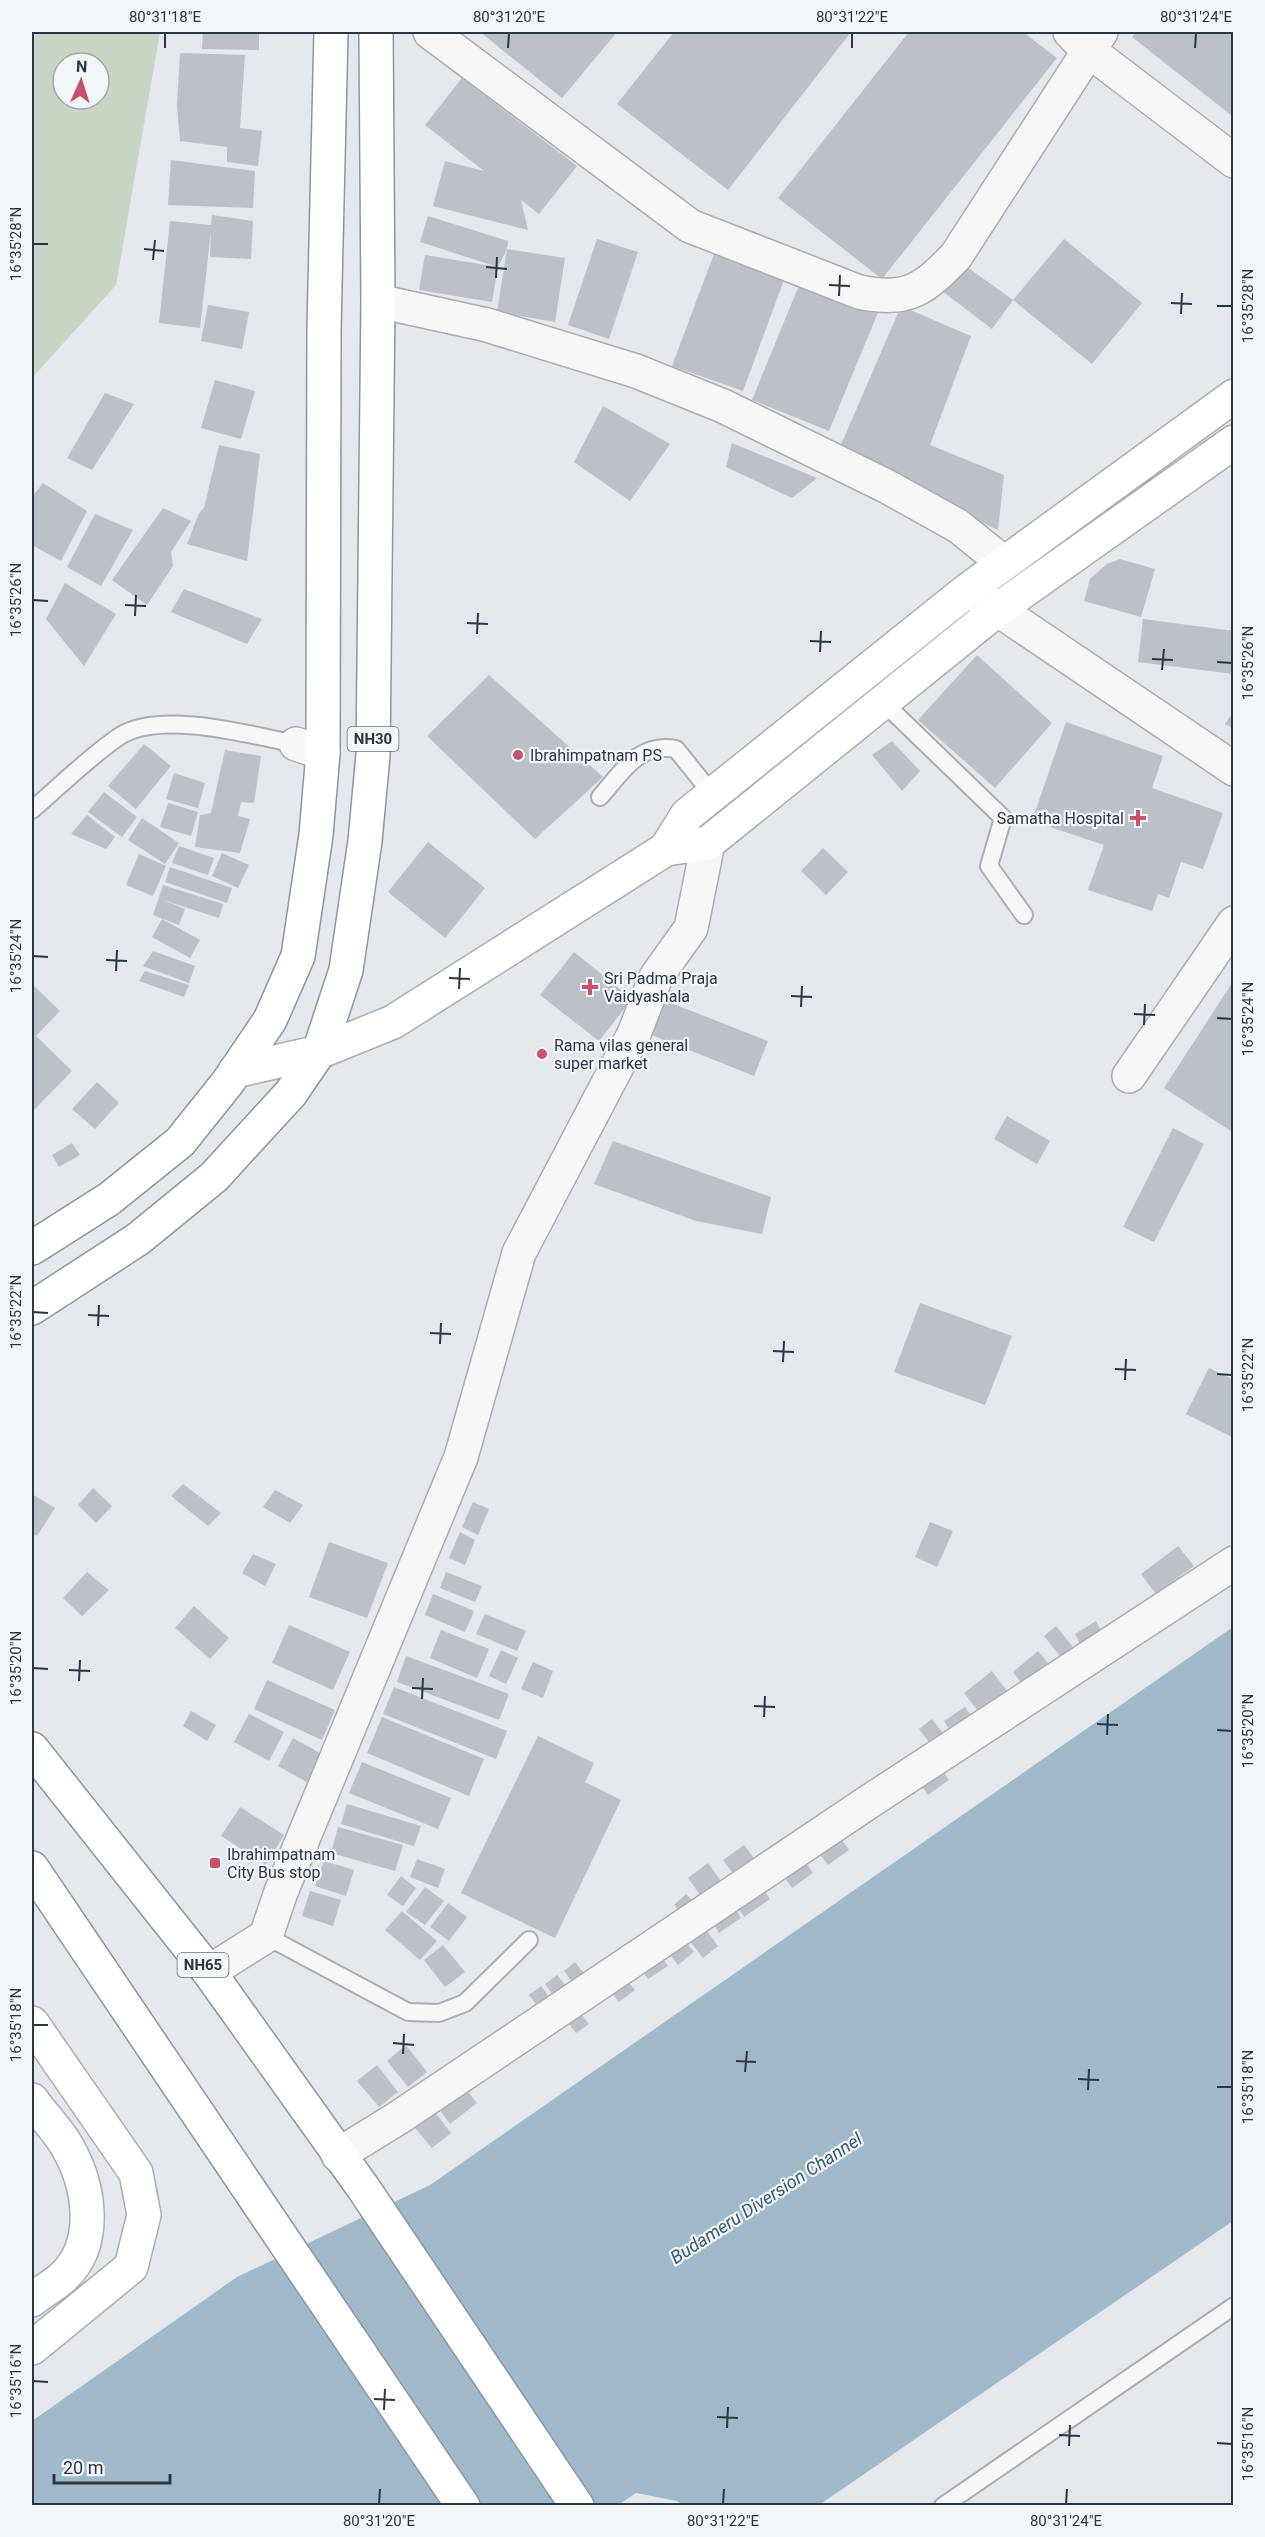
<svg xmlns="http://www.w3.org/2000/svg" width="1265" height="2537" font-family="Roboto,sans-serif">
<style>
.green{fill:#cad4c5;fill-rule:evenodd}
.water{fill:#a1b8c8}
.building{fill:#bbc1c7}
.lines{fill:none;stroke-linecap:round;stroke-linejoin:round}
.lane-casing{stroke:#a9aeb5;stroke-width:20}
.street-casing{stroke:#a9aeb5;stroke-width:36}
.secondary-casing{stroke:#a9aeb5;stroke-width:36}
.highway-casing{stroke:#8c96a0;stroke-width:36}
.lane{stroke:#f6f7f9;stroke-width:16}
.street{stroke:#f6f7f9;stroke-width:33}
.secondary{stroke:#fff;stroke-width:33}
.highway{stroke:#fff;stroke-width:33}
.ticks{fill:none;stroke:#2c3642;stroke-width:2}
.poi-dot{fill:#c6526e;stroke:#f3f6f8;stroke-width:2}
.labels{text-anchor:middle;dominant-baseline:central;stroke-width:4.5;stroke-linejoin:round;paint-order:stroke}
.shield{fill:#f3f6f8;stroke:#687079;stroke-width:1.5}
.shield-label{font-size:15px;font-weight:bold;fill:#2c3642}
.poi-label{font-size:16px;fill:#2c3642;stroke:#f3f6f8;text-anchor:start}
.water-label{font-size:18px;font-style:italic;fill:#395873;stroke:#f3f6f8}
.neatline{fill:none;stroke:#2c3642;stroke-width:2}
.ticks-label{font-size:15px;text-anchor:middle;fill:#2c3642}
</style>
<rect width="100%" height="100%" fill="#e4e7eb"/>
<path class="green" d="M32,32H160L116,285L32,378ZM63,63H99V99H63Z"/>
<path class="water" d="M1233,1627V2221L819,2505H683L677,2501L636,2493L617,2506H32V2421L237,2277L430,2185Z"/>
<path class="building" d="M203,32H259V50L202,49Z
M480,32H617L562,98Z
M674,32H851L728,190L617,104Z
M909,32H1023L1057,58L882,279L778,198Z
M1136,32H1234V112L1231,115L1132,37Z
M180,53L245,55L240,128L262,131L258,166L227,162V147L180,141L177,106Z
M462,78L577,166L539,214L521,200L528,230L433,206L445,161L484,171L425,125Z
M171,160L255,171L253,208L168,205Z
M212,215L253,221L251,259L210,257L211,231L200,328L159,323L170,221L211,225Z
M428,216L508,241L507,249L565,258L555,322L497,312L507,249L498,267L420,242Z
M597,239L638,252L609,339L568,325Z
M1064,239L1142,303L1092,364L1013,300L992,329L942,291L963,264L1013,300Z
M718,243L788,269L743,391L672,366Z
M425,255L498,267L492,302L419,290Z
M802,278L879,310L829,431L752,400Z
M208,305L249,312L242,349L201,341Z
M901,306L971,336L930,445L1004,475L998,530L837,454Z
M215,380L255,391L241,439L201,428Z
M105,393L134,404L92,470L67,458Z
M603,406L670,444L630,501L574,462Z
M732,443L817,478L792,498L726,467Z
M219,445L260,454L247,561L187,544L199,513L204,508Z
M43,483L87,511L61,561L32,545V497Z
M163,508L191,521L171,552L173,566L147,605L112,580Z
M95,514L133,530L101,586L67,567Z
M1120,559L1155,569L1141,617L1084,601L1090,579L1107,564Z
M65,583L116,614L84,666L46,619Z
M184,589L262,619L247,644L171,612Z
M1143,619L1234,631V674L1138,662Z
M977,655L1052,723L995,788L918,720Z
M489,675L603,777L535,839L427,736Z
M1234,711V729L1225,724Z
M1066,722L1163,756L1152,788L1223,813L1203,869L1181,862L1169,898L1158,894L1152,911L1088,890L1104,845L1032,821Z
M892,741L920,771L902,791L872,755Z
M144,744L171,766L136,809L108,786Z
M225,750L261,756L254,803L241,802L238,816L250,819L240,853L195,847L200,815L211,813Z
M174,773L205,783L198,808L166,799Z
M104,792L137,817L122,837L88,812Z
M168,803L198,812L191,836L160,827Z
M87,815L115,837L106,849L71,834Z
M142,818L179,843L165,864L128,840Z
M428,842L485,888L445,938L388,892Z
M179,846L214,858L208,875L172,863Z
M823,848L848,872L826,895L801,871Z
M222,853L249,865L238,888L212,876Z
M139,854L166,866L153,896L126,885Z
M170,867L232,888L227,903L165,882Z
M163,885L223,904L219,918L163,900L185,909L179,925L153,915Z
M162,919L200,940L190,958L152,937Z
M153,951L195,966L189,983L143,966Z
M574,952L632,999L599,1041L540,995Z
M145,971L189,985L184,997L139,981Z
M1234,980V1133L1164,1088Z
M32,984L60,1011L36,1036L72,1071L32,1112Z
M661,999L768,1041L754,1076L647,1033Z
M97,1082L119,1103L95,1129L72,1109Z
M1007,1116L1050,1141L1037,1164L994,1139Z
M1173,1128L1204,1144L1154,1242L1123,1227Z
M613,1141L771,1197L762,1234L696,1221L594,1184Z
M72,1143L80,1155L59,1167L52,1155Z
M920,1303L1012,1336L985,1405L894,1372Z
M1209,1368L1234,1380V1438L1186,1414Z
M183,1484L221,1513L208,1526L171,1496Z
M93,1488L112,1506L96,1523L78,1505Z
M275,1490L303,1505L290,1523L263,1507Z
M32,1494L55,1508L37,1536L32,1533Z
M473,1502L489,1509L478,1535L462,1527Z
M930,1522L953,1531L937,1567L915,1557Z
M460,1532L475,1540L465,1565L449,1558Z
M329,1542L388,1563L367,1618L309,1597Z
M1178,1546L1194,1566L1156,1594L1141,1574Z
M253,1554L276,1564L265,1586L242,1573Z
M87,1572L109,1590L82,1616L63,1598Z
M446,1572L482,1586L475,1602L440,1588Z
M433,1594L474,1611L465,1632L425,1615Z
M194,1606L229,1638L210,1659L175,1628Z
M485,1614L526,1631L517,1651L476,1634Z
M1096,1621L1107,1642L1085,1654L1075,1634Z
M289,1625L350,1652L333,1690L272,1663Z
M1056,1626L1077,1652L1064,1661L1044,1636Z
M441,1630L489,1649L477,1678L430,1658Z
M501,1650L518,1658L506,1684L489,1676Z
M1038,1651L1048,1663L1022,1684L1013,1672Z
M406,1656L509,1694L499,1720L397,1682Z
M533,1662L553,1671L543,1698L521,1689Z
M992,1671L1010,1695L982,1716L964,1693Z
M267,1680L335,1710L322,1740L254,1709Z
M394,1687L507,1731L496,1759L383,1714Z
M965,1707L974,1720L953,1734L944,1721Z
M191,1711L216,1725L207,1741L183,1726Z
M249,1714L284,1732L269,1761L234,1742Z
M382,1717L484,1759L469,1796L367,1753Z
M932,1719L948,1740L935,1750L919,1729Z
M538,1736L594,1763L585,1782L621,1800L555,1938L461,1893Z
M293,1738L327,1757L312,1785L278,1766Z
M362,1762L451,1798L438,1829L349,1793Z
M940,1767L949,1780L928,1795L919,1782Z
M347,1804L421,1826L414,1846L341,1824Z
M240,1807L284,1835L266,1865L221,1836Z
M338,1827L403,1845L395,1871L331,1853Z
M840,1837L849,1850L828,1865L818,1852Z
M744,1845L759,1865L738,1880L723,1860Z
M417,1859L445,1869L438,1888L410,1877Z
M804,1860L813,1873L792,1888L783,1875Z
M324,1861L354,1870L346,1896L315,1886Z
M708,1863L723,1884L703,1899L688,1878Z
M401,1876L416,1888L403,1906L387,1895Z
M759,1883L770,1899L744,1917L734,1901Z
M425,1887L444,1901L425,1925L406,1912Z
M310,1891L341,1900L333,1926L302,1916Z
M686,1894L698,1906L686,1918L674,1905Z
M731,1902L741,1918L719,1933L709,1917Z
M448,1903L467,1917L449,1941L430,1927Z
M402,1911L437,1941L420,1960L385,1930Z
M704,1927L718,1946L703,1958L688,1939Z
M679,1934L694,1952L678,1965L663,1946Z
M443,1945L465,1972L445,1987L424,1960Z
M657,1949L668,1966L648,1979L636,1963Z
M575,1962L590,1981L578,1990L564,1971Z
M557,1975L572,1993L559,2003L545,1984Z
M623,1976L635,1990L619,2002L608,1988Z
M541,1986L555,2005L543,2014L529,1995Z
M574,2006L589,2024L576,2033L562,2015Z
M406,2045L427,2072L408,2087L387,2061Z
M377,2065L398,2092L379,2107L357,2081Z
M462,2084L477,2103L450,2124L436,2105Z
M430,2106L451,2133L432,2148L410,2122Z"/>
<g class="lines">
<defs>
<path id="lane" d="M883,702L1003,818L989,866L1024,915
M600,797C622,772 639,742 676,749L713,795
M32,810C59,787 91,755 120,736C161,710 251,735 296,744
M266,1936L408,2012L439,2013L465,2003L529,1940
M943,2506L1234,2306"/>
<path id="street" d="M430,32L690,226L859,292C908,302 923,290 956,256L1101,32
M1070,32L1088,50L1234,161
M378,301L487,325L636,371L723,406L886,486L958,526L1004,563
M975,594L1234,769
M296,744L323,753
M1129,1076L1234,923
M209,1972L266,1936L281,1892L461,1457L519,1253L634,1034L656,977L691,928L708,843
M338,2155L398,2118L870,1801L1234,1563"/>
<path id="secondary" d="M666,849L687,815L969,589L1234,396
M235,1071L319,1052L393,1022L666,849L708,843L997,610L1234,442
M32,2023L136,2173L144,2215L131,2267L32,2348
M32,2100C43,2116 59,2131 68,2148C90,2187 99,2245 62,2278C53,2286 41,2292 32,2300"/>
<path id="highway" d="M32,1248L109,1199L180,1142L228,1082L270,1020L298,956L316,835L323,753L324,328L331,32
M32,1308L138,1239L214,1177L291,1093L319,1052L346,970L365,841L373,755L378,301L376,32
M32,1749L209,1972L364,2189L577,2506
M32,1868L463,2506"/>
</defs>
<use href="#lane" class="lane-casing"/>
<use href="#street" class="street-casing"/>
<use href="#secondary" class="secondary-casing"/>
<use href="#highway" class="highway-casing"/>
<use href="#lane" class="lane"/>
<use href="#street" class="street"/>
<use href="#secondary" class="secondary"/>
<use href="#highway" class="highway"/>
</g>
<path class="ticks" d="M165,48V33M508,48L509,33M852,48V33M1195,48L1196,33M33,244H48M144,249L164,251M153,260L155,240M486,267L507,269M496,278L497,257M829,285L850,286M839,296L840,275M1171,303L1192,304M1217,306H1232M1181,314L1182,293M33,600L48,601M125,605L146,606M135,616L136,595M467,623L488,624M477,634L478,613M810,641L831,642M820,652L821,631M1152,659L1173,660M1217,662L1232,663M1162,670L1164,649M33,956L48,957M106,960L127,961M116,971L117,950M449,978L470,979M459,989L460,968M791,996L812,997M801,1007L802,986M1134,1014L1155,1015M1217,1018L1232,1019M1144,1025L1145,1004M33,1312L48,1313M88,1315L109,1316M98,1326L99,1305M430,1333L451,1334M440,1344L441,1323M773,1351L794,1352M783,1362L784,1341M1115,1369L1136,1370M1217,1374L1232,1375M1125,1380L1126,1359M33,1668L48,1669M69,1670L90,1671M79,1681L80,1660M412,1688L433,1689M422,1699L423,1678M754,1706L775,1707M764,1717L765,1696M1097,1724L1118,1725M1217,1730L1232,1731M1107,1735L1108,1714M33,2025H48M393,2043L414,2045M403,2054L404,2034M736,2061L756,2062M745,2072L747,2051M1078,2079L1099,2080M1217,2087H1232M1088,2090L1089,2069M33,2381L48,2382M374,2399L395,2400M384,2410L385,2389M717,2417L738,2418M727,2428L728,2407M1059,2435L1080,2436M1217,2443L1232,2444M1069,2446L1070,2425M379,2504L380,2489M723,2504L724,2489M1066,2504L1067,2489"/>
<g class="poi-dot">
<circle cx="518" cy="755" r="6"/>
<path d="M1135 809h6v6h6v6h-6v6h-6v-6h-6v-6h6z"/>
<path d="M587 978h6v6h6v6h-6v6h-6v-6h-6v-6h6z"/>
<circle cx="542" cy="1054" r="6"/>
<rect x="209" y="1857" width="12" height="12" rx="3"/>
</g>
<g class="labels">
<g class="shield">
<rect x="347.5" y="727" width="51" height="24" rx="4.5"/>
<rect x="177.5" y="1953" width="51" height="24" rx="4.5"/>
</g>
<g class="shield-label">
<text x="373" y="739">NH30</text>
<text x="203" y="1965">NH65</text>
</g>
<g class="poi-label">
<text x="530" y="755">Ibrahimpatnam PS</text>
<text x="1124" y="818" text-anchor="end">Samatha Hospital</text>
<text x="604" y="978">Sri Padma Praja<tspan x="604" dy="18">Vaidyashala</tspan></text>
<text x="554" y="1045">Rama vilas general<tspan x="554" dy="18">super market</tspan></text>
<text x="227" y="1854">Ibrahimpatnam<tspan x="227" dy="18">City Bus stop</tspan></text>
</g>
<g class="water-label">
<text transform="translate(766 2198) rotate(-33)">Budameru Diversion Channel</text>
</g>
</g>
<rect width="1265" height="2537" fill="none" stroke="#f3f6f8" stroke-width="66"/>
<g transform="translate(81 81) rotate(3)"><circle r="28" fill="#f3f6f8" stroke="#a3a9af" stroke-width="1.5"/>
<path d="M0-4.5L10 22L0 15L-10 22Z" fill="#c6526e"/>
<text y="-9" font-size="16" font-weight="bold" text-anchor="middle" fill="#2c3642">N</text>
</g>
<path d="M54 2474v9h116v-9" fill="none" stroke="#2c3642" stroke-width="3"/>
<text x="63" y="2474" font-size="18" fill="#2c3642" stroke="#f3f6f8" stroke-width="4.5" paint-order="stroke">20 m</text>
<rect x="33" y="33" width="1199" height="2471" class="neatline"/>
<g class="ticks-label">
<text x="165" y="22">80°31'18"E</text>
<text x="509" y="22">80°31'20"E</text>
<text x="852" y="22">80°31'22"E</text>
<text x="1196" y="22">80°31'24"E</text>
<text transform="translate(16 244) rotate(-90)" y="5">16°35'28"N</text>
<text transform="translate(1248 306) rotate(-90)" y="5">16°35'28"N</text>
<text transform="translate(16 600) rotate(-90)" y="5">16°35'26"N</text>
<text transform="translate(1248 663) rotate(-90)" y="5">16°35'26"N</text>
<text transform="translate(16 956) rotate(-90)" y="5">16°35'24"N</text>
<text transform="translate(1248 1019) rotate(-90)" y="5">16°35'24"N</text>
<text transform="translate(16 1312) rotate(-90)" y="5">16°35'22"N</text>
<text transform="translate(1248 1375) rotate(-90)" y="5">16°35'22"N</text>
<text transform="translate(16 1668) rotate(-90)" y="5">16°35'20"N</text>
<text transform="translate(1248 1731) rotate(-90)" y="5">16°35'20"N</text>
<text transform="translate(16 2025) rotate(-90)" y="5">16°35'18"N</text>
<text transform="translate(1248 2087) rotate(-90)" y="5">16°35'18"N</text>
<text transform="translate(16 2381) rotate(-90)" y="5">16°35'16"N</text>
<text transform="translate(1248 2444) rotate(-90)" y="5">16°35'16"N</text>
<text x="379" y="2526">80°31'20"E</text>
<text x="723" y="2526">80°31'22"E</text>
<text x="1066" y="2526">80°31'24"E</text>
</g>
</svg>
